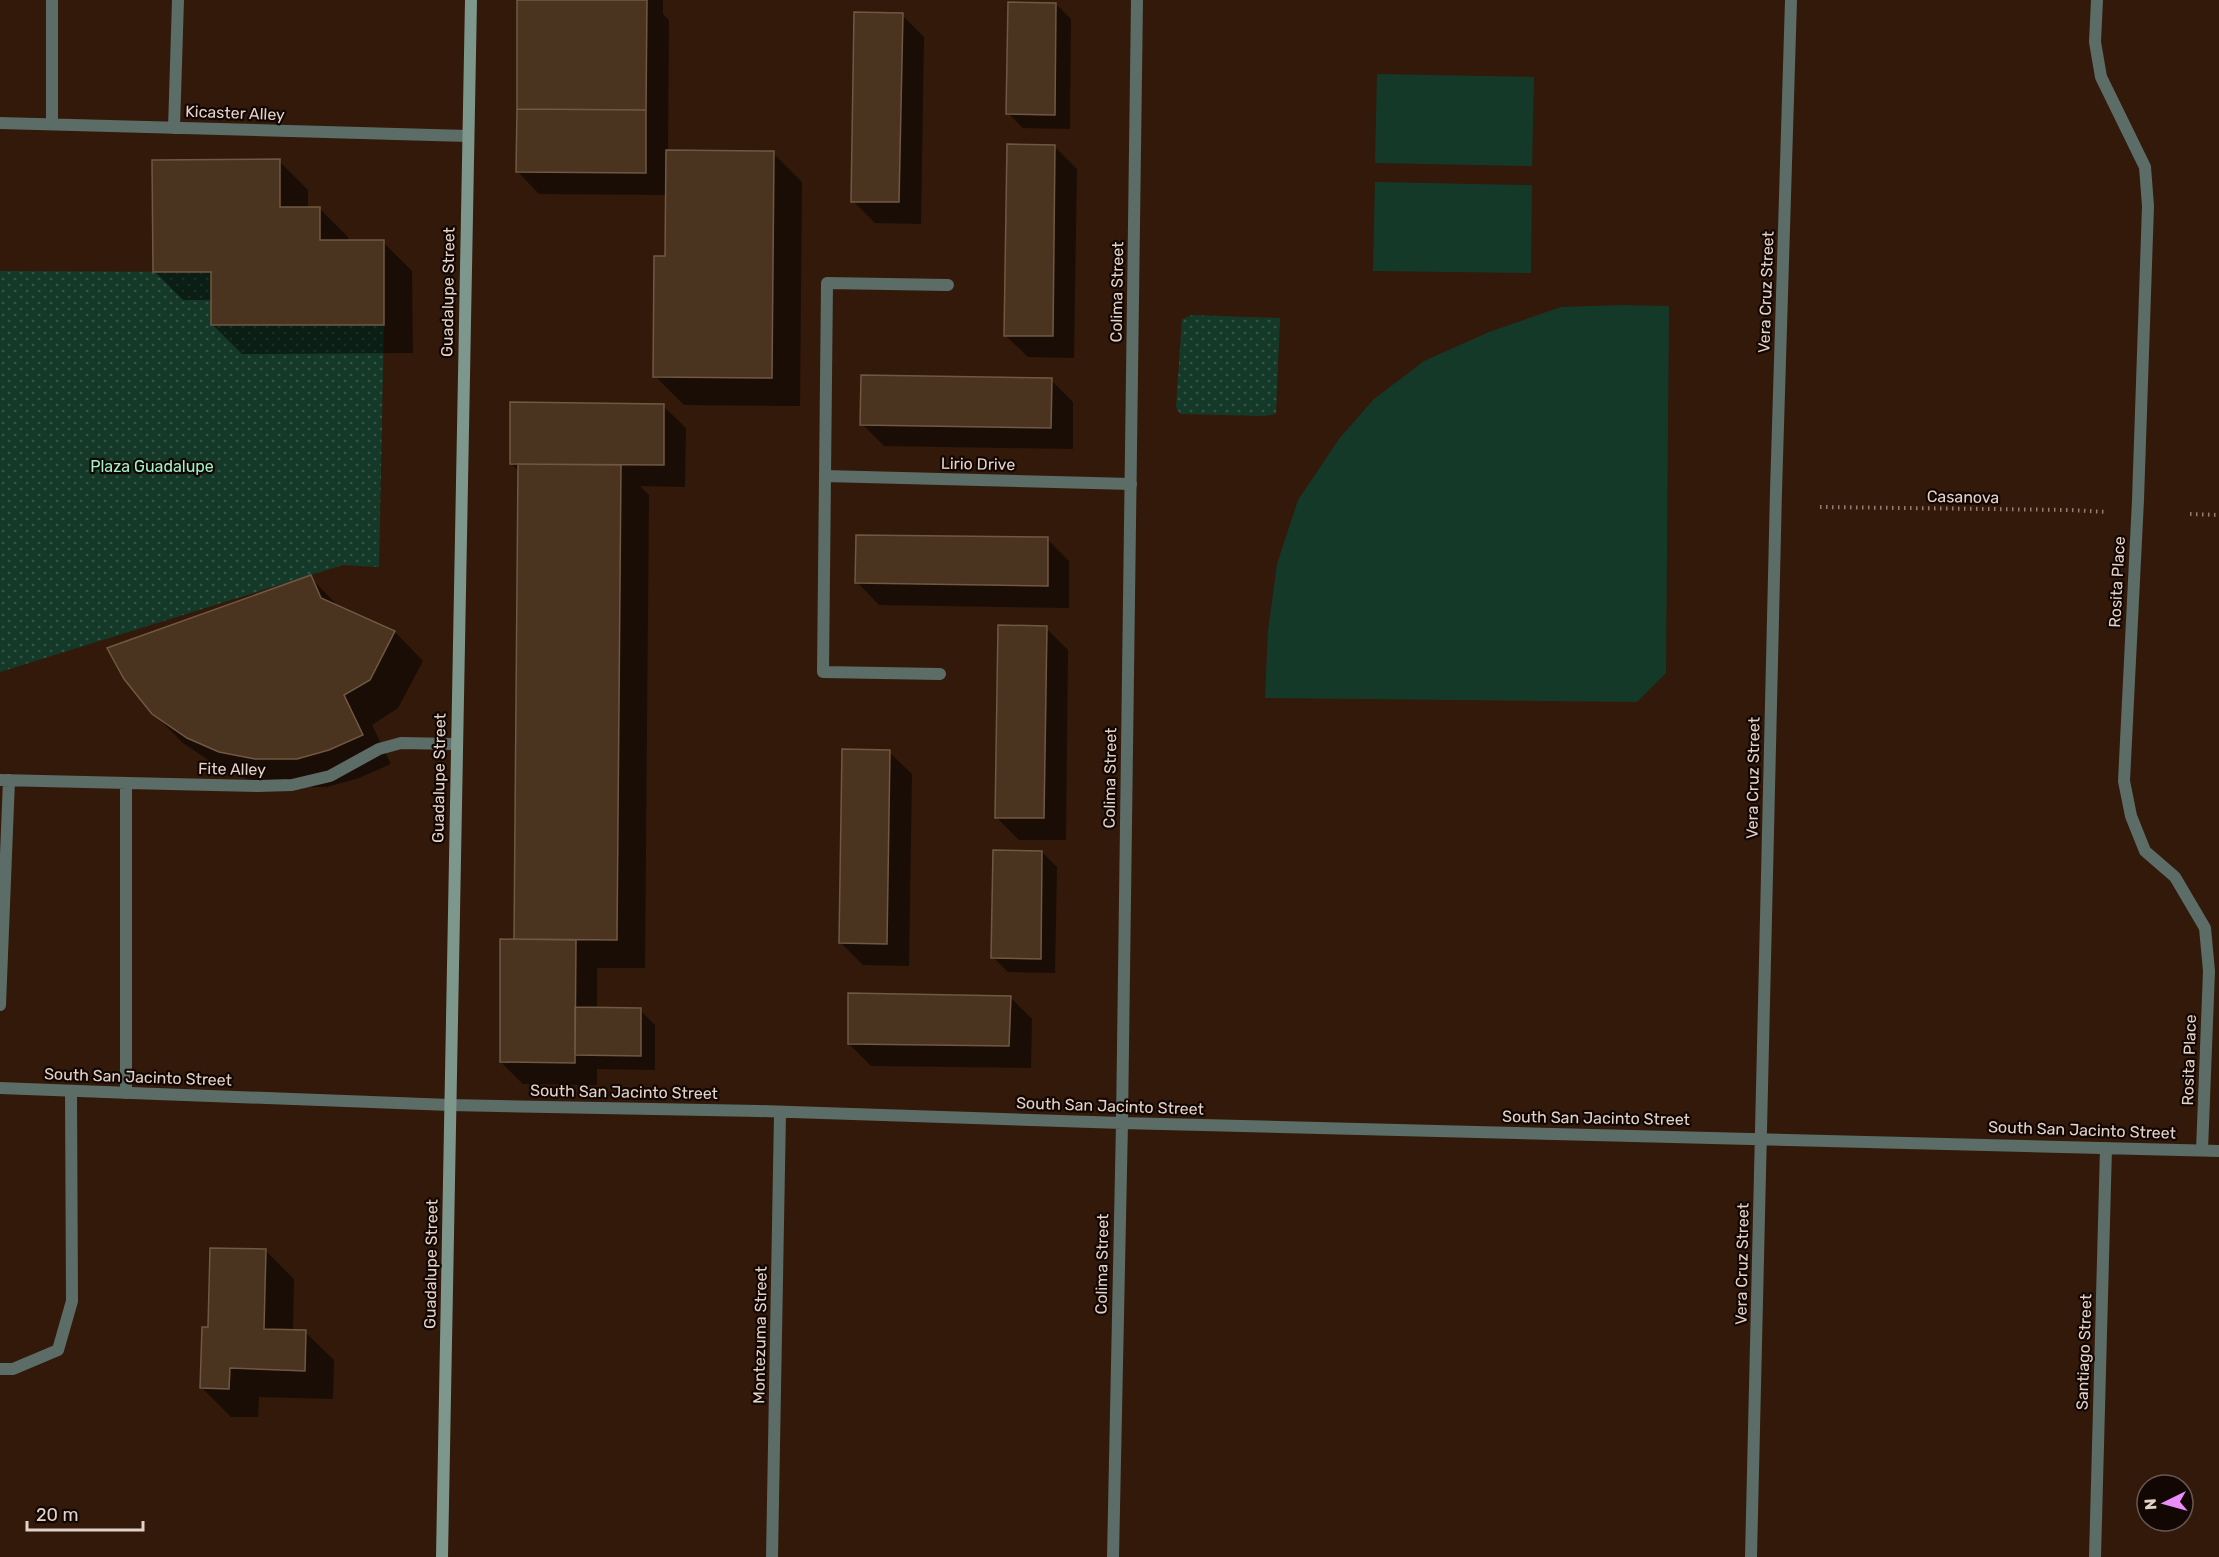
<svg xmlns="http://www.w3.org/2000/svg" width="2219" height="1557" font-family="Rubik,sans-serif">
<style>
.park{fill:url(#park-dots)}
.pitch{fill:#153929}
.shadow{fill:#0007}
.building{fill:#4a341f;stroke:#715842;stroke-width:1.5}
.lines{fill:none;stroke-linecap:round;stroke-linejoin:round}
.path{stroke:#937e72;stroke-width:4;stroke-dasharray:1.5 4.5;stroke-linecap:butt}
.lane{stroke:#5c6c66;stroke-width:12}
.street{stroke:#5c6c66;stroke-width:12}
.secondary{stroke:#7e978d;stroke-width:12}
.labels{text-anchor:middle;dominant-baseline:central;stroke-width:4.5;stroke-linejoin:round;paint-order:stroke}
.street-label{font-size:16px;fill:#e3d2c9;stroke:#120703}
.park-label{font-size:16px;fill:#a0f1ca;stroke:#120703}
</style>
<defs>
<pattern id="park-dots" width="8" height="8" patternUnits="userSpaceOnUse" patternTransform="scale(1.5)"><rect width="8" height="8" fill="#153929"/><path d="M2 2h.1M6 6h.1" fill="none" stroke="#375547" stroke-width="1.8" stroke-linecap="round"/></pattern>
</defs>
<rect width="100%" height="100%" fill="#32190a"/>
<path class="park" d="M0,271L211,272V325H384L379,567L343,565L0,672Z
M1192,315L1280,318L1276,414L1264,416L1180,414L1176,407L1182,319Z"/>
<path class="pitch" d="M1377,74L1534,77L1532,166L1375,163Z
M1375,182L1532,185L1531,273L1373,271Z
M1621,305L1669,306L1666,673L1637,702L1265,698L1268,631L1277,564L1298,500L1339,439L1374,399L1424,361L1489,332L1561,307Z"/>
<path class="shadow" d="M519,0H663V14L669,20L668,151L773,153L802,182L800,406L684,405L655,376L667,257V195L539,194L517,171Z
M1056,4L1071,19L1070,129L1023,128L1008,113Z
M902,15L924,37L921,224L875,223L853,201Z
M1055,147L1077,169L1074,358L1028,357L1005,335Z
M279,161L308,190V208H319L348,237V242H383L412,271L413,353L242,354L213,325V300H183L154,271Z
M1051,380L1073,402V449L884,446L862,424Z
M663,406L686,428L685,487L640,486L649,495L645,968H597V1009L640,1010L655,1025V1070L597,1069V1085L523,1084L501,1062L518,940L515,938L519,472L511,463Z
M1047,539L1069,561V608L879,605L857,582Z
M310,577L340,608L395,632L423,661L398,708L372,725L391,764L359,778L327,787H285L250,780L217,766L183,743L153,713Z
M1046,628L1068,650L1066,840H1019L997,818Z
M889,752L912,774L909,966L863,965L841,943Z
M1042,852L1057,867L1055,973L1008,972L993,957Z
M1010,997L1032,1019L1031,1068L871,1066L849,1044Z
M265,1250L294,1279L293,1331L305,1332L334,1360L333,1399L259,1397L258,1417H231L202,1388L209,1329Z"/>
<path class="building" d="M517,0H647L646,110L517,109Z
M1008,2L1056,3L1055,115L1006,114Z
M854,12L903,13L899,202H851Z
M517,109L646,110V173L516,172Z
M1007,144L1055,145L1053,336H1004Z
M666,150L774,151L772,378L653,377L654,256H665Z
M280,159V207H320V240H384V325H211V272H153L152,160Z
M861,375L1052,378L1051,428L860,425Z
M510,402L664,404V465L510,464Z
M518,464L621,465L617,940L514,939Z
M856,535L1048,537V586L855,583Z
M311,575L321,598L395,631L370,680L344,695L363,735L329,750L297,759H255L219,752L187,738L152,714L124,679L107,648Z
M998,625L1047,626L1044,818H995Z
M842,749L890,750L887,944L839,943Z
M993,850L1042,851L1041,959L991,958Z
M500,939L576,940L575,1063L500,1062Z
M848,993L1011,996L1009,1046L848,1044Z
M575,1007L641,1008V1056L575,1055Z
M210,1248L266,1249L264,1329L306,1330L305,1371L230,1368L229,1389L200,1388L202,1327H208Z"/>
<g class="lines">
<path class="path" d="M1820,507L2070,510L2107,512
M2190,514L2219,515"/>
<path class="lane" d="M52,0V124
M0,123L468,136
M174,128L178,0
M825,476L1131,484
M940,674L823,672L827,283L948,285
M0,780L258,786L292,785L330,776L379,749L401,743L456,744
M126,783V1093
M0,1005L9,780
M0,1369H13L58,1350L72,1301L71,1091"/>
<path class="street" d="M2097,0L2095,42L2101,77L2145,167L2148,206L2138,500L2124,781L2131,816L2145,851L2175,877L2205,928L2209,971L2202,1150
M0,1088L450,1105L759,1111L1122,1123L2219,1151
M772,1557L780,1113
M1113,1557L1122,1123L1137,0
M1751,1557L1776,491L1791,0
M2095,1557L2106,1148"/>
<path class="secondary" d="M442,1557L471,0"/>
</g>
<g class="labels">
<g class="street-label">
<text transform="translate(235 113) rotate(2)">Kicaster Alley</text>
<text transform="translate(448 292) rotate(-89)">Guadalupe Street</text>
<text transform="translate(1117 292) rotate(-89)">Colima Street</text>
<text transform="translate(1766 292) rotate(-88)">Vera Cruz Street</text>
<text transform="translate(978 464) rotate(1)">Lirio Drive</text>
<text transform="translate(1963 497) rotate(1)">Casanova</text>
<text transform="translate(2117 582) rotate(-87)">Rosita Place</text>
<text transform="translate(232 769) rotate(1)">Fite Alley</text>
<text transform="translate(439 778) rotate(-89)">Guadalupe Street</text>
<text transform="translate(1110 778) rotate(-89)">Colima Street</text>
<text transform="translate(1753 778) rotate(-89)">Vera Cruz Street</text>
<text transform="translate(2189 1060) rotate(-88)">Rosita Place</text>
<text transform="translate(138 1077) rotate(2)">South San Jacinto Street</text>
<text transform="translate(624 1092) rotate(1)">South San Jacinto Street</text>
<text transform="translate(1110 1106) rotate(2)">South San Jacinto Street</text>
<text transform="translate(1596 1118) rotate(1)">South San Jacinto Street</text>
<text transform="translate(2082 1130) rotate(2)">South San Jacinto Street</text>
<text transform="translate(431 1264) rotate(-89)">Guadalupe Street</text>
<text transform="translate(1102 1264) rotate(-89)">Colima Street</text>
<text transform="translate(1742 1264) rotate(-89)">Vera Cruz Street</text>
<text transform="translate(760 1335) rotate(-89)">Montezuma Street</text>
<text transform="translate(2084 1352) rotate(-88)">Santiago Street</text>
</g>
<g class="park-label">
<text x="152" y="466">Plaza Guadalupe</text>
</g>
</g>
<g transform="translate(2165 1503) rotate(265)"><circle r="28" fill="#120703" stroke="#665852" stroke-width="1.5"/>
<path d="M0-4.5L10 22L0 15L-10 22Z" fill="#eb8dfc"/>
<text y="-9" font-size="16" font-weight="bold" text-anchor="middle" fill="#e3d2c9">N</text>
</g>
<path d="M27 1521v9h116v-9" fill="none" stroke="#e3d2c9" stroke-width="3"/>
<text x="36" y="1521" font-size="18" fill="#e3d2c9" stroke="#120703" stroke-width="4.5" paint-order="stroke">20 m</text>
</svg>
